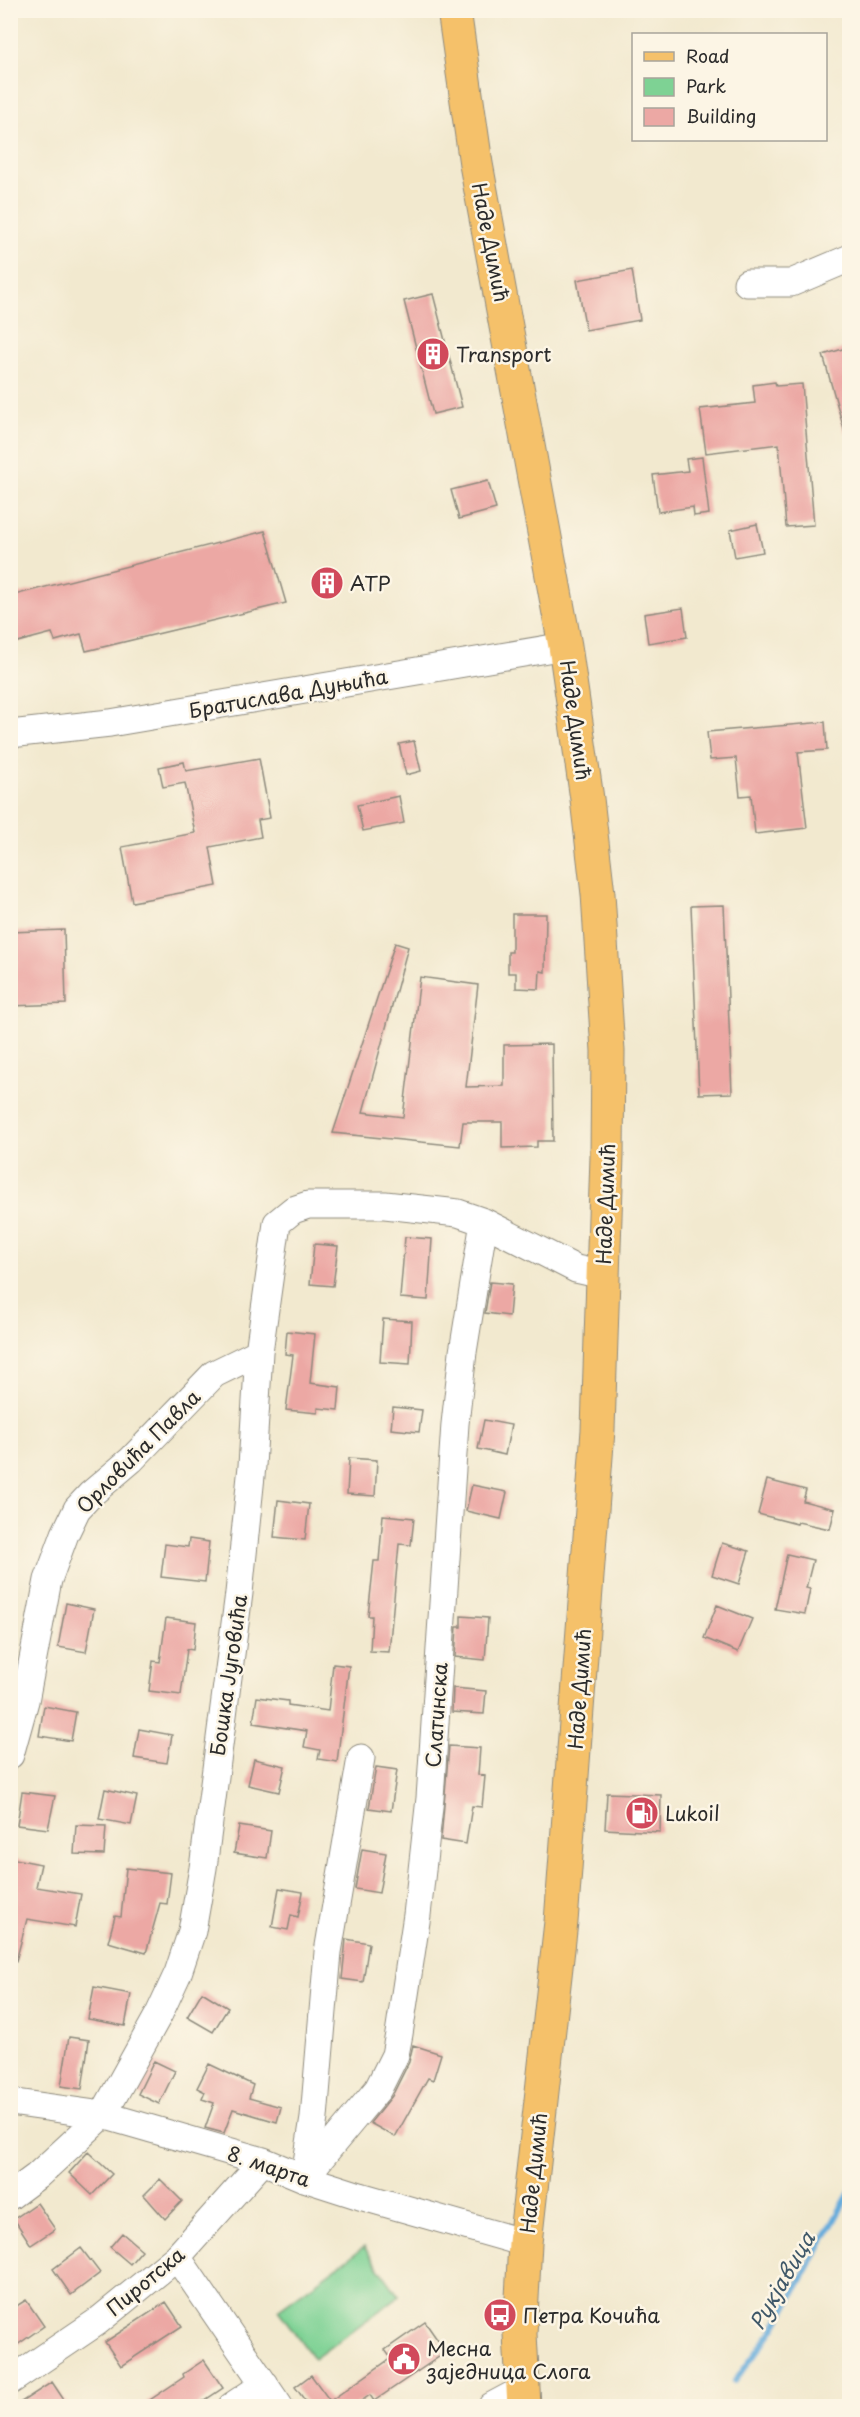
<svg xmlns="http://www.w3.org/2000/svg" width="860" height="2417" font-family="'Playpen Sans',sans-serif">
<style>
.green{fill:#7ed294;stroke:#547e60;stroke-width:1.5}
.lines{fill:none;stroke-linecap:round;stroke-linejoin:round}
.stream{stroke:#64abdb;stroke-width:6}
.building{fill:#eca8a4}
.minor-casing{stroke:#8e8a7d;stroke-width:29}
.major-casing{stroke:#8e8a7d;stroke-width:35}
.minor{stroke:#fff;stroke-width:27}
.major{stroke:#f5c16b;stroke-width:33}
.labels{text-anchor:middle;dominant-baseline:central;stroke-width:5;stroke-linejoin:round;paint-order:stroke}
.street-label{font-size:20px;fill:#2b2b2b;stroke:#fcf5e5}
.poi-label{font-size:20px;fill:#2b2b2b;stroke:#fcf5e5;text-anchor:start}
.water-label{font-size:21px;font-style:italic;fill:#3f5869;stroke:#fcf5e5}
</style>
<rect width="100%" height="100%" fill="#fcf5e5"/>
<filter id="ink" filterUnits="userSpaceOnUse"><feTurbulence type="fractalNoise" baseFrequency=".0167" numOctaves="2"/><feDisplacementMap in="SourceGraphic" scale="12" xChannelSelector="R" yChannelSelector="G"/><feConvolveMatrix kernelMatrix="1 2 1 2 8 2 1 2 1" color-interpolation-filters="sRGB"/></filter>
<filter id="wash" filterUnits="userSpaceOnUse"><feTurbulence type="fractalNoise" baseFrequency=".008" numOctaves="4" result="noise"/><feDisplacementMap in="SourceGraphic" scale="24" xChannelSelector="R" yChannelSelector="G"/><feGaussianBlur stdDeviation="1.35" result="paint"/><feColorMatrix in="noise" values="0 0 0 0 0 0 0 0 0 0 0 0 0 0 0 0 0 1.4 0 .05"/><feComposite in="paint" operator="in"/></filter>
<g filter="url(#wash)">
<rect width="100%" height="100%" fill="#f2e9cf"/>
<path class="green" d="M364,2247L399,2296L314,2359L278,2310Z"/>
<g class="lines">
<path class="stream" d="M735,2381L774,2329L850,2192"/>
</g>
<g id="blocks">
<path class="building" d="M632,270L640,320L586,330L577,280Z
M433,294L462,407L433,414L404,301Z
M849,347V432L845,433L823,355Z
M775,382L776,386L802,384L814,525L786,527L779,444L706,453L700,409L755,403L753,385Z
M702,457L709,514L694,516L693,507L658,512L653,475L688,471L686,459Z
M488,481L496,509L459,519L451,490Z
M757,524L763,552L735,557L730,530Z
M265,531L286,603L86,651L81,634L55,641L52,633L10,644V596Z
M683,608L687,637L648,643L644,614Z
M825,722L827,750L798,752L807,828L755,834L751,795L740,796L736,758L710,760L707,732Z
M414,741L421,771L406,775L399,744Z
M259,758L270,818L258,820L261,837L210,847L217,886L132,902L122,847L195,833L185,783L163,787L159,767L184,762L186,771Z
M399,796L404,823L363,831L357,805Z
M724,905L732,1093L699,1094L691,906Z
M512,914H546L545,972L540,971L539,989L516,988V973H508V952H512Z
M64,930L66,1004L10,1006V932Z
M395,943L408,947L363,1112L403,1117L420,977L478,985L466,1087L504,1086V1045L552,1044L553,1141H537V1147L502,1148V1122H463L460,1146L333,1133Z
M405,1237L432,1239L428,1300L400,1298Z
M314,1244L338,1246L333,1286L310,1284Z
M490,1282L512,1284L509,1316L485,1313Z
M383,1319L412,1321L410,1364L380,1362Z
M287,1331L315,1334L310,1383L340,1387L338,1410L318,1408V1413L286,1410L293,1355L285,1354Z
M393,1407L422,1410L419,1432L391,1429Z
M484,1420L511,1425L505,1455L478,1449Z
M349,1458L377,1460L375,1496L347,1494Z
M767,1480L806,1490L803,1501L835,1509L830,1529L798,1522L797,1524L758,1514Z
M472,1485L507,1492L501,1519L466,1511Z
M278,1500L309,1504L305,1540L274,1537Z
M383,1515L414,1518L411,1545L399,1544L389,1652L370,1651L372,1616H368L374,1561H379Z
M189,1539L209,1542L205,1582L161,1577L165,1544L188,1547Z
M722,1543L749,1551L739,1584L712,1575Z
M787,1554L813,1560L806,1588L810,1589L805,1614L775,1609Z
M66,1603L94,1609L86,1652L58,1647Z
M717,1605L752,1619L738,1652L704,1638Z
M461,1616L488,1618L485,1660L455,1657L457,1627H461Z
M166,1618L196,1622L193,1650L187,1649L181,1695L149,1691L153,1661L160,1662Z
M333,1664L349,1666L337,1762L318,1759L320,1750L304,1747L307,1731L253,1723L257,1697L288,1701V1705L328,1711Z
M453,1688L486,1691L484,1714L452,1712Z
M44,1706L76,1712L71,1741L39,1736Z
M139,1729L172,1735L167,1763L134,1758Z
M449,1746L480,1748L478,1775L485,1776L482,1807L472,1806L466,1844L441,1840Z
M254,1759L285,1766L279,1792L248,1785Z
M376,1767L397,1770L391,1811L369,1808Z
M105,1789L137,1796L131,1825L99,1819Z
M22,1792L55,1796L48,1829L17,1825Z
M607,1793L661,1795L660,1832L605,1829Z
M76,1825L106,1826L104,1855L74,1854Z
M239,1826L271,1831L267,1858L234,1853Z
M362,1849L386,1853L379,1893L355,1889Z
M10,1858L41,1864L36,1887L81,1894L75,1927L27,1919L16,1961L10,1960Z
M126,1868L171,1873L167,1904L160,1903L146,1953L108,1942L115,1916L121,1917Z
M279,1888L303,1892L298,1917L291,1915L288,1930L272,1927Z
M346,1939L369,1943L363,1982L342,1979Z
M94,1987L131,1994L125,2026L88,2019Z
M202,1992L228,2008L213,2032L187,2017Z
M69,2037L89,2040L82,2089L61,2086Z
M413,2045L441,2054L433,2080L428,2078L395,2137L370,2123L392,2096L409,2062Z
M154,2061L175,2071L159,2104L138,2094Z
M209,2064L253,2085L249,2098L281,2107L277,2122L233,2109L224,2133L205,2128L214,2103L202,2099L205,2092L197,2088Z
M88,2152L112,2174L92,2195L69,2173Z
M160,2179L182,2201L165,2219L144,2195Z
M37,2203L55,2229L31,2245L14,2219Z
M122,2233L142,2250L130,2264L110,2247Z
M81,2248L100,2273L71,2295L53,2269Z
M26,2300L44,2326L17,2345L10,2335V2310Z
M166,2302L182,2326L121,2366L105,2342Z
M425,2322L446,2352L374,2401L370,2395L354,2406H309L295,2387L311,2375L330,2401L391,2358L385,2350Z
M204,2360L223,2388L196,2406H141L184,2377L183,2374Z
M52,2382L68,2406H15Z"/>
</g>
</g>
<g filter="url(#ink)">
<use href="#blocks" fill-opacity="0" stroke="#8e8a7d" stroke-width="1.5"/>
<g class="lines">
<defs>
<path id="minor" d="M747,283H791L850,258
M10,734L110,723L565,646
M10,1755L25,1701L48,1580L65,1534L77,1509L91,1494L131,1460L214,1374L259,1352
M10,2102L103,2115L263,2161L304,2178L360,2196L525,2243
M305,2175L314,2118L328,1952L361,1758
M304,2178L378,2089L395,2055L399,2034L417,1915L430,1798L455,1424L463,1352L484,1222
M10,2196L37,2176L103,2115L159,2014L178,1973L192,1931L203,1868L239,1593L252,1466L259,1352L277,1223L293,1210L308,1205H385L458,1213L484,1222L576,1269L603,1275
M177,2257L279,2406
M10,2381L97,2322L177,2257L263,2161
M232,2406L265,2384
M492,2406L522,2390"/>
<path id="major" d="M454,10L476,164L565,646L587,799L598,894L608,1051L607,1156L598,1430L561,1922L525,2243L520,2334L524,2406"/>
</defs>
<use href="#minor" class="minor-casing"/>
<use href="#major" class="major-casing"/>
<use href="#minor" class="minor"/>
<use href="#major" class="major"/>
</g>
</g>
<defs>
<symbol id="building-disc" viewBox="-11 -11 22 22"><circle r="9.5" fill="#d1495b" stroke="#fcf5e5"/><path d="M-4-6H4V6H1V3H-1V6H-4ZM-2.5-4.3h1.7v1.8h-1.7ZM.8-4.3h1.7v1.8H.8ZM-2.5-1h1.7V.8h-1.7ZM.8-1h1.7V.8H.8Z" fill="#fff"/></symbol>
<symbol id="fuel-disc" viewBox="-11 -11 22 22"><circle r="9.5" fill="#d1495b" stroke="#fcf5e5"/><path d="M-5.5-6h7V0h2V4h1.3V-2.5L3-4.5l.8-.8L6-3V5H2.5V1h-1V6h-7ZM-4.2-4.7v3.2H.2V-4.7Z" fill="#fff"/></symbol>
<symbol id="bus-disc" viewBox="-11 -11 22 22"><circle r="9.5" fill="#d1495b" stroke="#fcf5e5"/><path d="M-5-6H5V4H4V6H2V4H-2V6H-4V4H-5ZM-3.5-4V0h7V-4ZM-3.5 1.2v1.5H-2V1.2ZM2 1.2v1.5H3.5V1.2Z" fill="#fff"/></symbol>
<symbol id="civic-disc" viewBox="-11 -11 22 22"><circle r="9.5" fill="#d1495b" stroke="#fcf5e5"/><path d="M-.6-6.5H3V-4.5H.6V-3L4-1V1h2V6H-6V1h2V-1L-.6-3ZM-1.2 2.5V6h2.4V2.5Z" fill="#fff"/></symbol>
</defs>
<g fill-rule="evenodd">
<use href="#building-disc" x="414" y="335" width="38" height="38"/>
<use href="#building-disc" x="308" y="564" width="38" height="38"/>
<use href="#fuel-disc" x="623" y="1794" width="38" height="38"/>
<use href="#bus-disc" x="481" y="2296" width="38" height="38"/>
<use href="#civic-disc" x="385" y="2340" width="38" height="38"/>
</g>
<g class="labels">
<g class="street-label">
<text transform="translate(491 242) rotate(79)">Наде Димић</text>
<text transform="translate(288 693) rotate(-10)">Братислава Дуњића</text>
<text transform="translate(576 720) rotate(82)">Наде Димић</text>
<text transform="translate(605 1204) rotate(-88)">Наде Димић</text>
<text transform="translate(138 1451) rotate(-45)">Орловића Павла</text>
<text transform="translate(228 1675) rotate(-82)">Бошка Југовића</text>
<text transform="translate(579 1689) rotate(-86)">Наде Димић</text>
<text transform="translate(436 1715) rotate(-86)">Слатинска</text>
<text transform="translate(269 2166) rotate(19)">8. марта</text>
<text transform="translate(533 2173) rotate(-84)">Наде Димић</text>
<text transform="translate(145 2281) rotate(-40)">Пиротска</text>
</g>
<g class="poi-label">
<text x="456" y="354">Transport</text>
<text x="350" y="583">ATP</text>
<text x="665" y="1813">Lukoil</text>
<text x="523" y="2315">Петра Кочића</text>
<text x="427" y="2348">Месна<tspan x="427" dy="23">заједница Слога</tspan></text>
</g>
<g class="water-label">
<text transform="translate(781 2280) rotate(-60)">Рукјавица</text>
</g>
</g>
<rect width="860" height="2417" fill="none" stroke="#fcf5e5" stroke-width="36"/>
<rect x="632" y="33" width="195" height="108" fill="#fcf5e5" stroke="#a8a49b" stroke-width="1.5"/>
<rect x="644" y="52" width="30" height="9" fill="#f5c16b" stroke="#a8a49b" stroke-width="1.5"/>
<text x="686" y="63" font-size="18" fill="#2b2b2b">Road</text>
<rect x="644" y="78" width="30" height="18" fill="#7ed294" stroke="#a8a49b" stroke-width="1.5"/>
<text x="686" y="93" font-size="18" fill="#2b2b2b">Park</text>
<rect x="644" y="108" width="30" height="18" fill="#eca8a4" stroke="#a8a49b" stroke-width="1.5"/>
<text x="686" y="123" font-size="18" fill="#2b2b2b">Building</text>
</svg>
